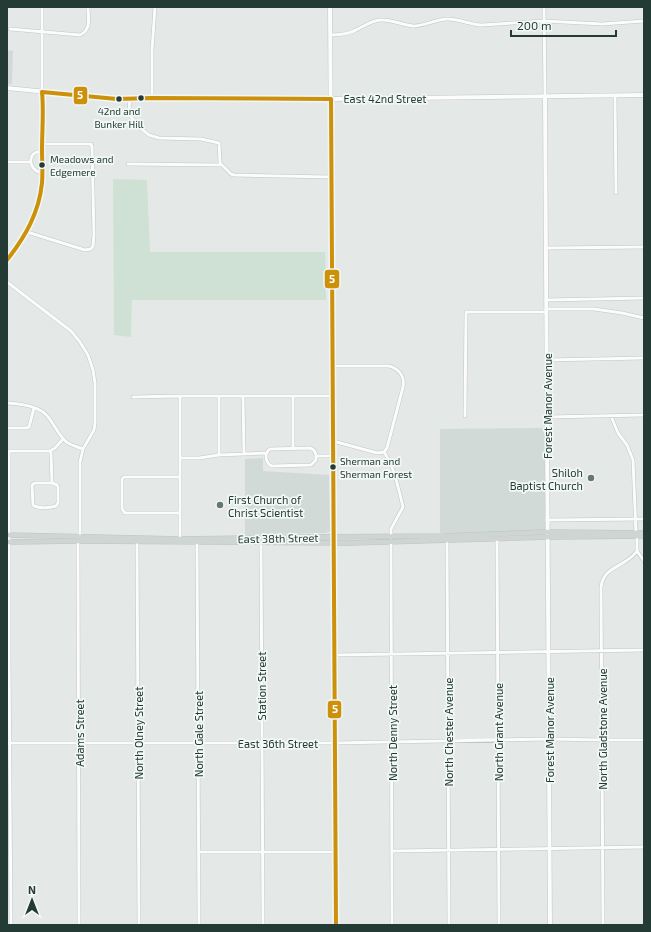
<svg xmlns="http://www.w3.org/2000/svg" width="651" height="932" font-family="'Exo 2',sans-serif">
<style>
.built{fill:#d2dad7}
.green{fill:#cfe1d5}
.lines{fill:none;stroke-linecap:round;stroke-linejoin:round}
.street-casing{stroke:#c1c6c4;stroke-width:4}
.secondary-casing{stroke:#c0c7c4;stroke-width:5}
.primary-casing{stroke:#bdc4c2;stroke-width:5.5}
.street{stroke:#fbfcfb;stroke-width:3}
.secondary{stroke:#fbfcfb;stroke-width:4}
.primary{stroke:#ced5d3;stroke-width:4.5}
.bus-1-casing{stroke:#f2f8f5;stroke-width:7}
.bus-1{stroke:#cd900b;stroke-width:4}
.bus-dot{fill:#243a35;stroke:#f2f8f5;stroke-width:1.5}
.poi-dot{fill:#677773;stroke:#f2f8f5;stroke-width:1.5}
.labels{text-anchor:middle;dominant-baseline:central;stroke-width:3.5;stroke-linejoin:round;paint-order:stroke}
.bus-label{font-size:10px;fill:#243a35;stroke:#f2f8f5;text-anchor:start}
.street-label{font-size:11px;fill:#243a35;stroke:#f2f8f5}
.poi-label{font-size:11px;fill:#243a35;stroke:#f2f8f5;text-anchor:end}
.line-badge{stroke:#f2f8f5;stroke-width:1.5}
.badge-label{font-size:11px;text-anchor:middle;font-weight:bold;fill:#fff}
</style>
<rect width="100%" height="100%" fill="#e4e9e7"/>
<path class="built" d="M7,50L13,51L12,84H7Z
M545,428V531L544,533H440V429Z
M263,458V471L329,475L330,531L326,533L245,535V459Z"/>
<path class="green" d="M113,179L147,180L150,252H325L326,300H132L131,337L114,335Z"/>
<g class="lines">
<defs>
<path id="street" d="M544,7L545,97
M10,29L80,35C92,29 88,18 88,7
M330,35C339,35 347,34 354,31C363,27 370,21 380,20C391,19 402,25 413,26C424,26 434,20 446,19C458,18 470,25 482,25L544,21L602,24L644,21
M42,92V7
M615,96L616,193
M152,98V50L155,7
M130,99L129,110L131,117L139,127L149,135L159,138L201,139L219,143L220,163L231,174L234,175L331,177
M42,152C28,149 26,170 42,173
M7,162H30
M128,164L221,165
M27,232L85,250L91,249L93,246L94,235L92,147L91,144H42
M546,248L644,247
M7,282L71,331L80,342L88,355L93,370L95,383V423L94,430L83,449L80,462V536
M546,300L644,298
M546,309H594L622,313L644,318
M546,360L644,358
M332,366H389C399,369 405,376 403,387L387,448L384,452
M180,396V539
M219,396V455
M243,396L244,454
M293,396V448
M133,397L180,396H332
M7,403C19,404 33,405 43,412C54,420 57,436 68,443C73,446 78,447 83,449
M465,416L466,312H546
M611,416L618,433L627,445L633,460L636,533
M547,417L644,415
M7,428H26L29,427L34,408
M333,441L377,453L384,452
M310,448C316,450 316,454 316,460L311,465L272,466C265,463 264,453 270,449Z
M7,451H50L55,448L63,439
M9,451V655L11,925
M50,451L51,453L52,483
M384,452C395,469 398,487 403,507L391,529V537
M316,456H333
M180,458H199L219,455L266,453
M180,477H124L122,479V509L125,513H180
M35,483H52L57,485L58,487V503L56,506C50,508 38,509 33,505L32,486L33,484Z
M547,520L644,519
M637,536V551L644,561
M497,539L499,925
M447,540L449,925
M78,541L79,925
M391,541L392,925
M137,542L139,925
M197,542L199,925
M261,542L263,925
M334,655L644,650
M7,743H334L549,739L602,740H644
M392,851L644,847
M199,852H335
M603,925L601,587C604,565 625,568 637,551"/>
<path id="secondary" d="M330,7L336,925
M7,88L117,99L152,98L228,99H331L644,95
M545,97L550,925
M7,260C26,236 39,215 42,183C43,172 42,161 42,150C43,131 44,111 42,92"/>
<path id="primary" d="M7,535L180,539L261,538L307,537L444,536L547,532L644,533
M7,542L78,541L350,543L547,537L644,536"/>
</defs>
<use href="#street" class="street-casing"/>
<use href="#secondary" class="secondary-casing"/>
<use href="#primary" class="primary-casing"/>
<use href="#street" class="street"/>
<use href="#secondary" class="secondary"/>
<use href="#primary" class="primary"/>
<defs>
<path id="bus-1" d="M7,260C25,237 39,213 42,183C43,172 42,161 42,150C42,130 44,111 42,92L117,99L152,98L331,99L336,925"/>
</defs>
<use href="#bus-1" class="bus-1-casing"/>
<use href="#bus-1" class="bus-1"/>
</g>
<g class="bus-dot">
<circle cx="141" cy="98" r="3.5"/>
<circle cx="119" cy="99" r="3.5"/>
<circle cx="42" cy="165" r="3.5"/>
<circle cx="333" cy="467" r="3.5"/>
</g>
<g class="poi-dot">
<circle cx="591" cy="478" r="4"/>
<circle cx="220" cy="505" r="4"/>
</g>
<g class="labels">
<g class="bus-label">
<text x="119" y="111" text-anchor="middle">42nd and<tspan x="119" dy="13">Bunker Hill</tspan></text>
<text x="50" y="159">Meadows and<tspan x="50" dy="13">Edgemere</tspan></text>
<text x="340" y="461">Sherman and<tspan x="340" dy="13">Sherman Forest</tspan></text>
</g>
<g class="street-label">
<text x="385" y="98">East 42nd Street</text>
<text transform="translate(547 406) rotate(-90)">Forest Manor Avenue</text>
<text transform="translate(278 538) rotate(-1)">East 38th Street</text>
<text transform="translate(261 686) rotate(-90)">Station Street</text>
<text transform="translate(602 729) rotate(-90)">North Gladstone Avenue</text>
<text transform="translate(549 730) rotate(-90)">Forest Manor Avenue</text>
<text transform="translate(448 732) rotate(-90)">North Chester Avenue</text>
<text transform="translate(498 732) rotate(-90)">North Grant Avenue</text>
<text transform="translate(79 733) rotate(-90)">Adams Street</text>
<text transform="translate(138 733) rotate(-90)">North Olney Street</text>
<text transform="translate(392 733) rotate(-90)">North Denny Street</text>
<text transform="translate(198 734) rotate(-90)">North Gale Street</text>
<text x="278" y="743">East 36th Street</text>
</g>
<g class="poi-label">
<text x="583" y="472">Shiloh<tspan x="583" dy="13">Baptist Church</tspan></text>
<text x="228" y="499" text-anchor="start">First Church of<tspan x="228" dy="13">Christ Scientist</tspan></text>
</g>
</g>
<g class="line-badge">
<rect x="73" y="86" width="15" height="19" rx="4" fill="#cd900b"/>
<rect x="324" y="269" width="16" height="20" rx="4" fill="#cd900b"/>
<rect x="327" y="700" width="15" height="19" rx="4" fill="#cd900b"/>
</g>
<g class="badge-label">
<text x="80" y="99">5</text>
<text x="332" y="283">5</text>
<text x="335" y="713">5</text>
</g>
<rect width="651" height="932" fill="none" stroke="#243a35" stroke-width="16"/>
<g transform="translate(32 900)" stroke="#f2f8f5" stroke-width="3" paint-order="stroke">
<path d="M0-3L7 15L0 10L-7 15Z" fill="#243a35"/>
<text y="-6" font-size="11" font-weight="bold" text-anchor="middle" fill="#243a35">N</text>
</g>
<path d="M511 30v6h105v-6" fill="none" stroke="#243a35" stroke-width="2"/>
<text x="517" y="30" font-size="12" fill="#243a35" stroke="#f2f8f5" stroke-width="3" paint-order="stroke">200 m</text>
</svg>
